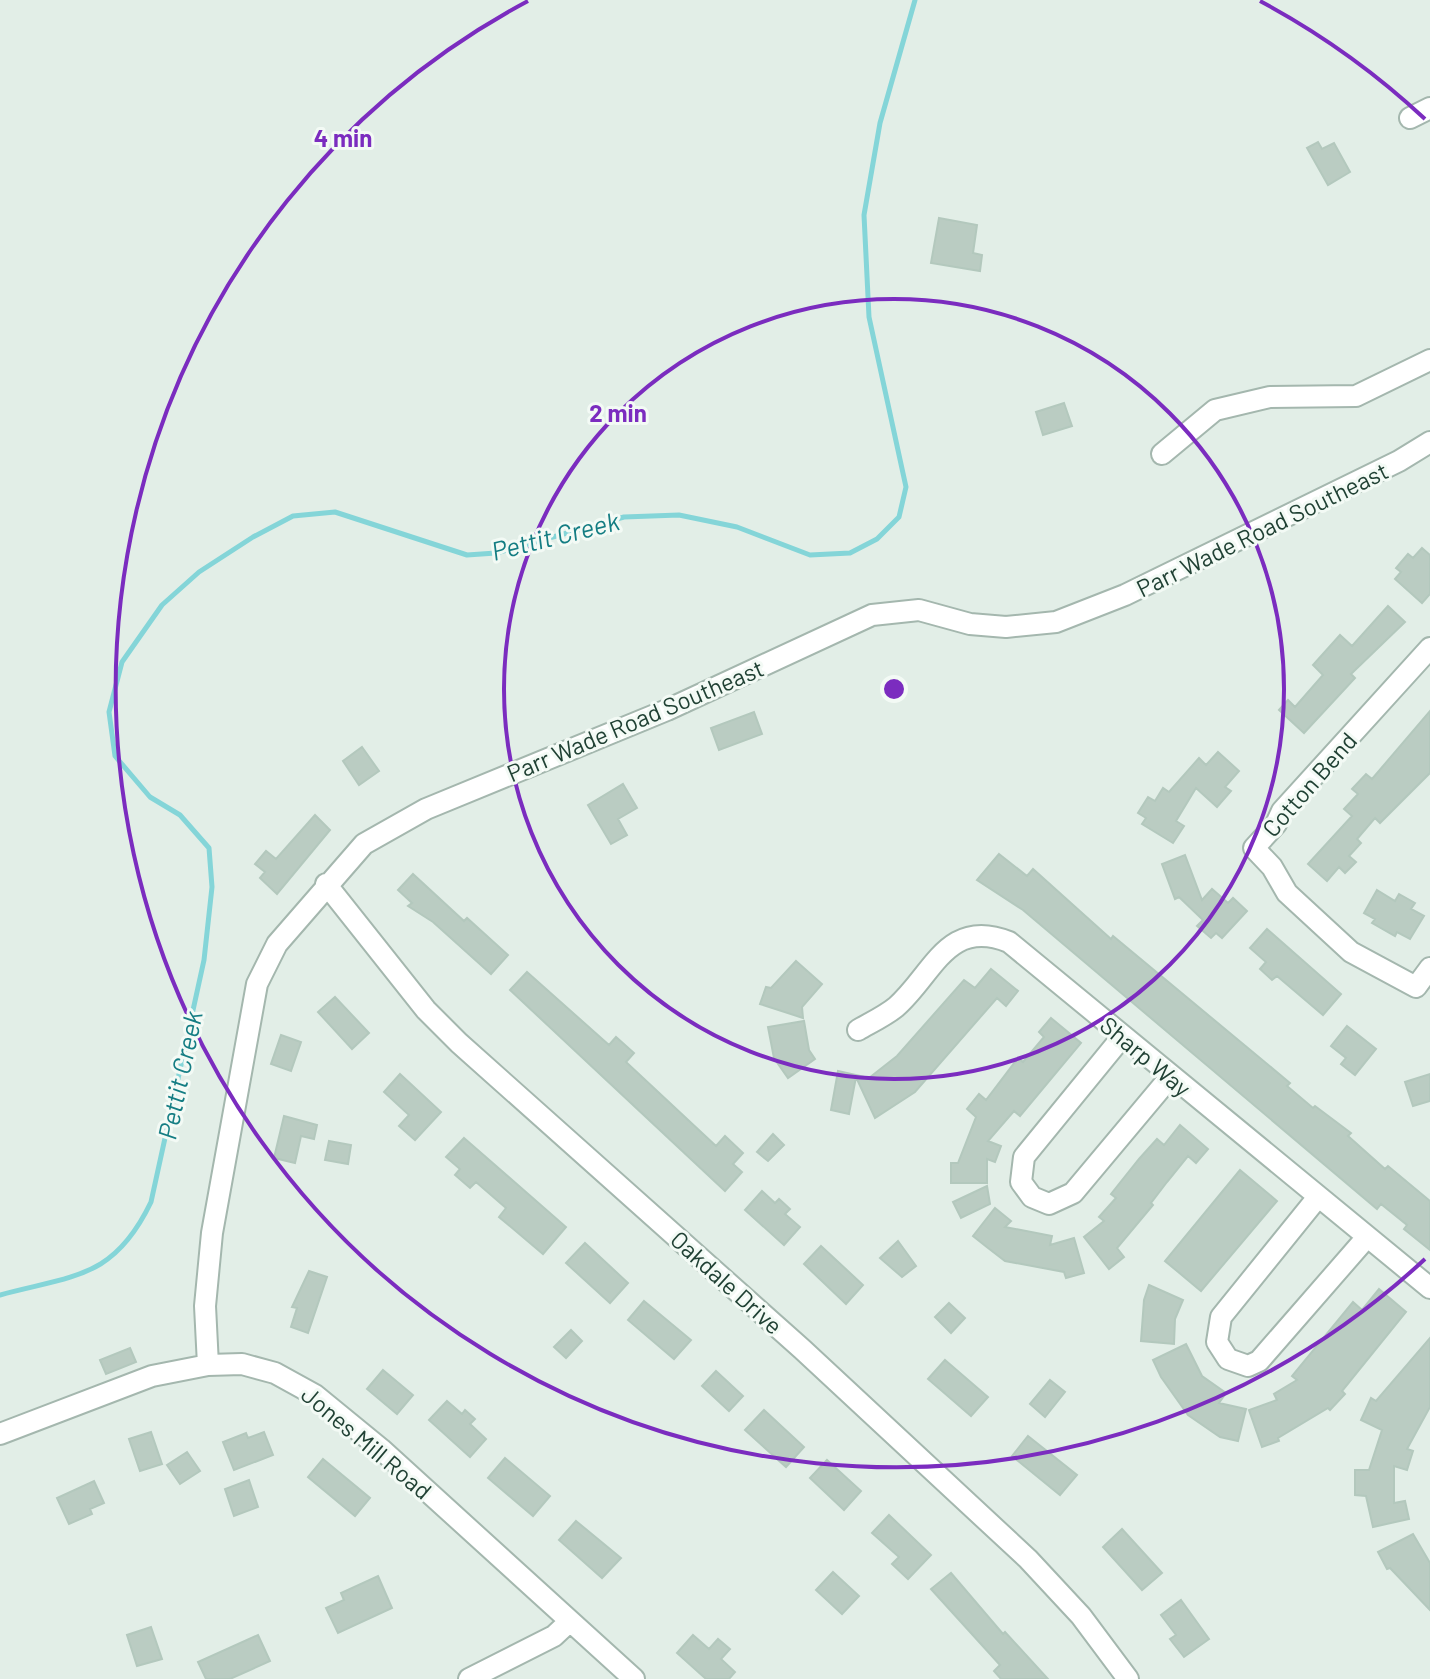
<svg xmlns="http://www.w3.org/2000/svg" width="1430" height="1679" font-family="Barlow,sans-serif">
<style>
.lines{fill:none;stroke-linecap:round;stroke-linejoin:round}
.stream{stroke:#84d5d8;stroke-width:5}
.building{fill:#baccc2;stroke:#b3c8bd;stroke-width:2}
.minor-casing{stroke:#a4b7ae;stroke-width:24}
.minor{stroke:#fff;stroke-width:20}
.ring{fill:none;stroke:#7b2cbf;stroke-width:4}
.labels{text-anchor:middle;dominant-baseline:central;stroke-width:6;stroke-linejoin:round;paint-order:stroke}
.street-label{font-size:24px;fill:#204134;stroke:#f3faf5}
.water-label{font-size:26px;font-style:italic;fill:#147d83;stroke:#f3faf5}
.centre{fill:#7b2cbf;stroke:#f3faf5;stroke-width:4}
.ring-label{font-size:24px;text-anchor:middle;font-weight:bold;fill:#7b2cbf;stroke:#f3faf5;stroke-width:6;stroke-linejoin:round;paint-order:stroke}
</style>
<rect width="100%" height="100%" fill="#e2eee7"/>
<g class="lines">
<path class="stream" d="M0,1295C74,1275 114,1279 151,1202L204,960L212,887L209,848L180,815L150,797L115,756L109,712L122,662L162,605L199,572L253,537L293,516L335,512L467,555L496,553L624,517L679,515L737,527L810,555L850,553L877,539L899,517L906,487L869,317L864,215L880,123L915,0"/>
</g>
<path class="building" d="M1318,142L1322,149L1334,143L1350,172L1328,185L1307,148Z
M939,218L977,225L973,253L982,255L980,271L931,263Z
M1064,403L1072,426L1043,435L1036,412Z
M1422,548L1430,555V594L1422,603L1395,579L1401,572L1396,568L1408,554L1413,558Z
M1388,606L1405,622L1351,674L1355,678L1304,733L1279,710L1288,700L1295,707L1323,675L1313,665L1340,635L1352,646Z
M1430,711V773L1380,823L1375,818L1357,839L1361,843L1349,856L1356,862L1345,873L1339,867L1327,881L1308,864L1352,816L1344,809L1358,794L1352,789L1366,774L1372,779Z
M754,712L762,734L719,750L711,728Z
M362,747L379,771L359,785L343,761Z
M1218,752L1239,771L1225,787L1231,791L1217,807L1196,788L1176,821L1184,826L1173,843L1142,824L1146,818L1138,813L1148,797L1155,801L1163,788L1169,792L1199,758L1206,765Z
M623,784L637,808L618,819L627,835L611,844L588,805Z
M315,815L330,830L277,894L260,878L265,872L255,864L266,851L276,859Z
M999,854L1027,876L1033,869L1111,939L1113,936L1290,1083L1287,1086L1313,1108L1315,1106L1351,1133L1348,1136L1385,1169L1388,1166L1430,1201V1250L1404,1229L1407,1225L1381,1204L1377,1209L1023,910L977,880Z
M1185,855L1202,900L1212,889L1228,903L1233,898L1247,911L1222,938L1216,933L1211,938L1197,926L1203,920L1179,897L1175,899L1162,864Z
M413,874L464,921L467,918L508,955L491,974L433,922L408,906L412,903L398,890Z
M1377,890L1395,901L1399,894L1415,903L1411,909L1424,916L1410,939L1397,932L1395,936L1372,923L1375,919L1364,913Z
M1267,929L1341,994L1323,1015L1277,976L1272,980L1260,969L1266,962L1250,948Z
M796,961L822,984L802,1007L803,1018L760,1004L766,987L771,988Z
M991,969L1018,991L1006,1006L997,998L915,1092L875,1118L856,1077L849,1114L831,1110L838,1071L869,1078L897,1056L964,980L975,988Z
M527,972L609,1045L616,1037L634,1053L626,1062L716,1146L725,1136L743,1153L733,1164L742,1172L725,1191L510,990Z
M335,997L369,1033L352,1049L318,1012Z
M1051,1018L1081,1043L1020,1116L1014,1111L988,1141L1001,1146L995,1162L987,1159V1183H951V1163H958L976,1117L967,1109L979,1094L986,1100L1018,1058L1023,1062L1044,1037L1039,1032Z
M804,1021L809,1050L815,1059L788,1078L774,1058L768,1027Z
M1347,1026L1376,1049L1355,1075L1341,1064L1346,1058L1331,1046Z
M281,1035L301,1042L291,1071L271,1064Z
M400,1074L441,1112L415,1140L399,1126L409,1115L384,1092Z
M1430,1074V1101L1413,1106L1405,1082Z
M284,1116L317,1125L314,1139L301,1136L295,1163L274,1158Z
M1180,1125L1208,1149L1196,1163L1188,1156L1167,1182L1151,1203L1153,1205L1117,1248L1124,1257L1109,1269L1084,1237L1104,1221L1099,1217L1116,1198L1111,1194L1139,1159L1157,1139L1164,1145Z
M773,1134L784,1145L768,1161L757,1152Z
M464,1138L566,1227L543,1254L499,1217L506,1208L476,1182L470,1188L455,1175L460,1169L446,1157Z
M329,1141L351,1145L348,1164L325,1160Z
M1240,1170L1277,1201L1201,1291L1165,1261Z
M987,1186L990,1204L961,1218L953,1202Z
M762,1191L775,1203L779,1199L790,1209L785,1214L800,1227L784,1245L745,1210Z
M995,1208L1011,1221L1005,1227L1052,1236L1050,1245L1074,1238L1084,1273L1066,1278L1064,1272L1005,1261L988,1248L973,1236Z
M898,1241L916,1266L902,1277L880,1258Z
M585,1243L628,1283L610,1303L566,1263Z
M821,1246L863,1285L846,1304L804,1264Z
M309,1271L327,1277L308,1333L291,1327L297,1308L292,1307Z
M1149,1285L1183,1300L1175,1319L1174,1344L1141,1341L1144,1300Z
M1379,1289L1406,1312L1342,1391L1345,1394L1330,1410L1328,1408L1278,1438L1279,1441L1262,1447L1249,1410L1277,1400L1274,1394L1297,1380L1292,1376L1353,1302L1362,1310Z
M644,1301L691,1340L674,1359L628,1320Z
M949,1303L965,1318L951,1333L935,1317Z
M571,1330L582,1341L566,1358L554,1347Z
M1430,1338V1407L1407,1449L1413,1451L1407,1470L1394,1466V1503L1405,1501L1409,1519L1373,1527L1366,1496L1355,1495V1470H1369L1382,1430L1361,1420L1371,1398L1376,1401Z
M1186,1344L1202,1376L1226,1393L1219,1403L1246,1409L1238,1441L1220,1437L1188,1415L1161,1377L1153,1360Z
M130,1348L136,1362L106,1374L100,1360Z
M945,1360L988,1397L971,1416L928,1379Z
M383,1370L413,1395L397,1414L367,1389Z
M716,1371L743,1396L729,1411L702,1386Z
M1050,1380L1065,1392L1045,1417L1030,1404Z
M447,1401L462,1414L465,1410L475,1419L470,1424L486,1439L470,1457L429,1420Z
M764,1410L804,1447L786,1467L745,1430Z
M151,1432L162,1464L140,1471L129,1439Z
M264,1432L273,1455L234,1470L223,1442L246,1433L248,1438Z
M1028,1436L1077,1475L1060,1495L1012,1456Z
M187,1452L200,1471L180,1484L167,1465Z
M505,1458L550,1496L533,1516L488,1478Z
M323,1459L370,1498L355,1516L308,1477Z
M827,1460L861,1491L844,1510L810,1478Z
M249,1480L258,1507L234,1516L225,1489Z
M94,1481L104,1503L90,1509L92,1514L69,1524L57,1498Z
M889,1515L931,1555L908,1579L892,1564L899,1557L872,1533Z
M576,1521L621,1558L602,1578L559,1540Z
M1122,1529L1162,1573L1142,1590L1103,1547Z
M1413,1534L1430,1563V1610L1390,1568L1387,1569L1378,1552Z
M833,1572L859,1596L842,1614L816,1590Z
M951,1573L1003,1634L1005,1632L1048,1679H1001L994,1671L1000,1665L931,1589Z
M378,1576L392,1608L338,1633L326,1608L344,1600L341,1593Z
M1181,1600L1209,1639L1184,1657L1170,1639L1176,1635L1161,1615Z
M151,1627L162,1659L137,1666L127,1635Z
M258,1635L270,1661L230,1679H206L198,1662Z
M693,1635L709,1649L718,1639L730,1649L721,1659L735,1672L729,1679H706L677,1653Z"/>
<g class="lines">
<defs>
<path id="minor" d="M1410,118L1430,108
M1162,454L1215,410L1270,397L1356,396L1430,360
M1430,648L1282,811L1276,824L1254,848L1272,867L1287,893L1351,952L1416,987L1430,968
M326,884L426,1010L459,1043L802,1349L1028,1559L1081,1616L1128,1679
M858,1030C870,1023 885,1016 896,1007C933,975 947,917 1009,942L1430,1288
M1122,1037L1024,1157L1021,1182L1032,1197L1049,1204L1073,1193L1171,1076
M1318,1197L1221,1317L1217,1342L1228,1359L1248,1366L1259,1361L1367,1237
M208,1365L205,1306L212,1233L257,984L277,944L364,844L426,809L667,710L872,615L919,610L970,624L1006,627L1056,622L1125,595L1399,461L1430,442
M0,1434L152,1376L208,1365L242,1364L275,1373L315,1395L381,1449L634,1679
M469,1679L554,1636L570,1621"/>
</defs>
<use href="#minor" class="minor-casing"/>
<use href="#minor" class="minor"/>
</g>
<g class="ring">
<circle cx="894" cy="689" r="390"/>
<path d="M1425 1259A779 779 0 1 1 528 1M1260 1A779 779 0 0 1 1425 119"/>
</g>
<g class="labels">
<g class="street-label">
<text transform="translate(1262 529) rotate(-26)">Parr Wade Road Southeast</text>
<text transform="translate(635 720) rotate(-23)">Parr Wade Road Southeast</text>
<text transform="translate(1309 784) rotate(-49)">Cotton Bend</text>
<text transform="translate(1146 1056) rotate(40)">Sharp Way</text>
<text transform="translate(727 1282) rotate(42)">Oakdale Drive</text>
<text transform="translate(367 1442) rotate(40)">Jones Mill Road</text>
</g>
<g class="water-label">
<text transform="translate(555 535) rotate(-14)">Pettit Creek</text>
<text transform="translate(179 1075) rotate(-78)">Pettit Creek</text>
</g>
</g>
<circle cx="894" cy="689" r="12" class="centre"/>
<g class="ring-label">
<text x="343" y="147">4 min</text>
<text x="618" y="422">2 min</text>
</g>
</svg>
